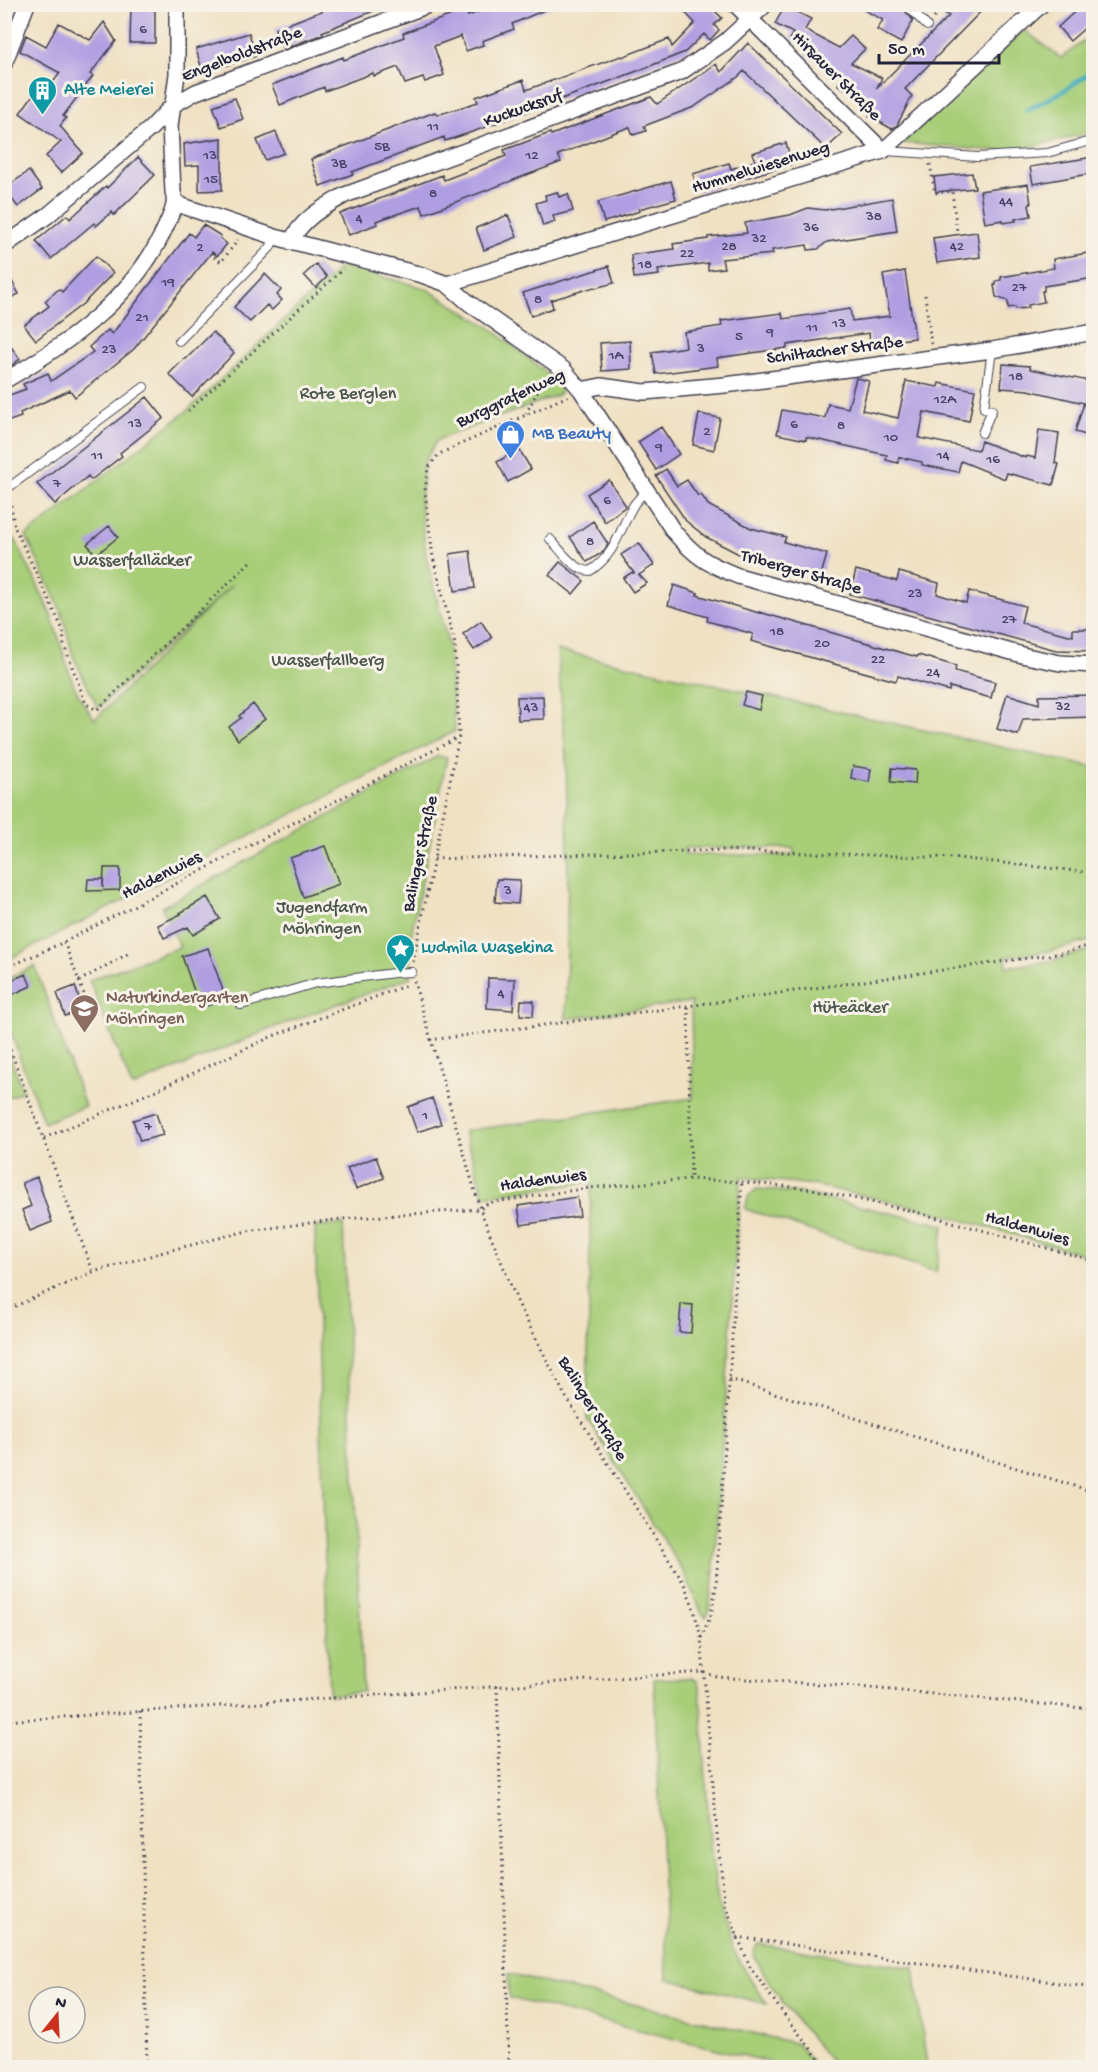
<svg xmlns="http://www.w3.org/2000/svg" width="1098" height="2072" font-family="'Gochi Hand',sans-serif">
<style>
.green{fill:#a8ce78;stroke:#65785a;stroke-width:1.5;fill-rule:evenodd}
.lines{fill:none;stroke-linecap:round;stroke-linejoin:round}
.stream{stroke:#41aebf;stroke-width:4.5}
.building{fill:#b09ee2}
.lane-casing{stroke:#413f4f;stroke-width:10}
.street-casing{stroke:#413f4f;stroke-width:18}
.path{stroke:#413f4f;stroke-width:3;stroke-dasharray:1.5 4.5;stroke-linecap:butt}
.lane{stroke:#fff;stroke-width:8}
.street{stroke:#fff;stroke-width:15}
.labels{text-anchor:middle;dominant-baseline:central;stroke-width:6;stroke-linejoin:round;paint-order:stroke}
.number-label{font-size:15px;fill:#464165}
.street-label{font-size:18px;fill:#22223b;stroke:#f7f3e8}
.culture-label{font-size:18px;fill:#0d838f;stroke:#f7f3e8;text-anchor:start}
.park-label{font-size:18px;fill:#4a564d;stroke:#f7f3e8}
.shop-label{font-size:18px;fill:#366cbe;stroke:#f7f3e8;text-anchor:start}
.education-label{font-size:18px;fill:#785e54;stroke:#f7f3e8;text-anchor:start}
</style>
<rect width="100%" height="100%" fill="#f7f3e8"/>
<filter id="ink" filterUnits="userSpaceOnUse"><feTurbulence type="fractalNoise" baseFrequency=".0167" numOctaves="2"/><feDisplacementMap in="SourceGraphic" scale="12" xChannelSelector="R" yChannelSelector="G"/><feConvolveMatrix kernelMatrix="1 2 1 2 8 2 1 2 1" color-interpolation-filters="sRGB"/></filter>
<filter id="wash" filterUnits="userSpaceOnUse"><feTurbulence type="fractalNoise" baseFrequency=".008" numOctaves="4" result="noise"/><feDisplacementMap in="SourceGraphic" scale="24" xChannelSelector="R" yChannelSelector="G"/><feGaussianBlur stdDeviation="1.35" result="paint"/><feColorMatrix in="noise" values="0 0 0 0 0 0 0 0 0 0 0 0 0 0 0 0 0 1.4 0 .05"/><feComposite in="paint" operator="in"/></filter>
<g filter="url(#wash)">
<rect width="100%" height="100%" fill="#f0e1c3"/>
<path class="green" d="M1024,30L1061,58L1093,34V132L1009,152L902,143Z
M342,266L425,288L488,326L564,387L558,395L437,440L424,463L420,502L426,556L448,643L455,731L5,961V540L15,539C27,565 42,591 52,618C67,656 66,685 95,719L232,585L98,708L73,656L62,613L26,536L187,411Z
M557,650L1093,767V940L1051,951L1006,957L1007,967L1051,961L1093,949V1257L920,1208L814,1185L741,1177L713,1579L709,1610L706,1617L702,1613L683,1571L587,1418L591,1182L484,1196L464,1131L693,1098L691,1002L566,1019L568,853L566,757ZM684,848H793L794,855H685Z
M438,756L447,758L410,940L411,977L275,1027L132,1087L89,980L180,947L162,907Z
M35,966L85,1106L44,1123L5,1017V980Z
M5,1044L23,1091L5,1099H4Z
M757,1189L801,1193L944,1225L936,1272L745,1209L749,1195Z
M343,1224L363,1692L329,1695L315,1227Z
M691,1678L697,1681L700,1688L710,1844L718,1902L733,1949L750,1979L767,2004L667,1979L654,1679Z
M758,1944L914,1968L927,2067H835C806,2031 772,1995 753,1952Z
M508,1974L798,2044L816,2067H790L509,1998Z"/>
<g class="lines">
<path class="stream" d="M1026,111L1065,90L1094,70"/>
</g>
<g id="blocks">
<path class="building" d="M131,4H155V43H130Z
M340,4L388,5L322,32L323,34L283,49L275,29Z
M498,4H558L512,24L514,29L482,41L483,45L466,51L461,36L434,46L444,75L425,82L423,78L405,84L398,67L374,76L373,73L325,91L324,87L280,105L272,85L343,57L344,60L404,37L403,33L465,10L468,16Z
M677,4H708L722,18L714,25L719,30L710,40L704,34L685,52L640,70L475,131L445,141L444,137L406,151V152L352,172L353,174L320,186L311,159L435,112L437,115L478,102L476,97L523,80L526,90L621,56L622,57L669,39L672,47L695,23Z
M853,4H899L913,20L901,43L877,30L883,20Z
M926,4H988L905,89L912,96L897,125L892,129L869,116L875,104L838,85L843,74L806,55L809,48L790,38L793,33L775,24L785,6L811,19L805,30L839,48L851,36L865,49L851,63L882,78L876,89L949,16Z
M1083,4H1094V20L1070,41L1058,27Z
M104,22L116,41L90,74L93,76L63,116L66,118L60,126L83,153L61,173L46,156L61,142L20,113L33,95L40,100L60,73L20,51L26,35L46,46L59,23L90,40Z
M249,33L256,56L203,73L196,49Z
M748,43L842,134L826,149L744,71L738,77L694,107L644,126L646,131L633,135L630,127L616,132L558,155L561,162L424,214L421,206L376,221L377,224L349,235L340,214L442,175L444,180L506,156L504,150L550,133L551,135L651,97L657,104L716,64L721,72Z
M235,98L243,119L221,127L213,106Z
M276,132L284,153L265,160L257,140Z
M222,138V190L199,191V165L185,166L184,144Z
M786,143L792,164L698,192L693,174L729,163L731,169L755,161L752,153Z
M138,157L155,175L114,215L112,212L96,226L94,223L51,259L36,241L67,215L70,219L106,186L107,188Z
M1094,157V173L1033,184L1030,167Z
M29,171L42,189L18,207L4,189Z
M972,173L975,188L936,192L934,177Z
M671,181L676,199L639,209L640,211L604,222L598,202Z
M1028,184L1031,204L1029,205L1031,216L1015,219L1016,221L1003,223V220L985,223L980,191Z
M557,192L559,197L568,194L573,211L553,216L555,222L543,226L536,203L546,200L545,195Z
M892,198L897,231L827,242L818,249L808,250L807,245L772,250L773,254L722,259L724,268L708,270V263L658,270L659,275L634,278L631,255L674,249L673,244L708,239V237L747,233L745,223L790,215L808,208L825,210Z
M508,215L517,237L484,250L476,228Z
M203,225L221,236L220,238L227,244L217,256L212,252L134,349L75,397L70,390L20,413L21,417L4,423V397L26,389L23,384L48,373L51,381L93,352L89,347L108,330L112,334L189,233L194,237Z
M977,232L980,257L937,263L933,238Z
M1094,252V278L1044,286V291H1042L1044,302L1028,305V308L1016,309L1015,307L1008,308V301L996,297L994,285H996V281L1001,280V277L1054,268L1053,259Z
M96,256L113,273L84,303L36,340L24,325L49,306L45,301L59,289L62,292Z
M316,264L327,277L316,288L304,275Z
M609,266L614,283L595,288L594,287L551,300L553,308L531,316L523,293Z
M4,267L19,294L4,301Z
M905,271L915,338L870,344L869,333L787,345V348L717,358L718,366L656,374L652,352L686,347L684,332L722,326L721,321L782,313L783,319L850,309L852,321L890,316L883,275Z
M265,274L281,290L277,295L282,300L272,310L267,305L250,322L234,307Z
M213,332L234,353L192,397L169,374L185,358L186,359Z
M4,337L20,359L9,367L4,361Z
M630,341L631,369L602,371L600,343Z
M1003,364L1030,366V369L1094,382V437L1075,432L1084,403L1028,390L1001,388Z
M856,378L869,381L862,410L898,418L906,381L938,387L939,383L975,390L969,421L924,412L919,438L978,450L981,441L1026,458L1027,456L1035,458L1039,430L1059,433L1055,463L1059,464L1053,485L1007,473L1005,479L961,461L958,472L922,465V462L899,457L898,463L886,460L887,455L806,437V440L777,434L782,410L825,418L828,404L848,408Z
M147,397L164,418L120,453L122,456L91,480L88,476L55,504L37,484Z
M699,414L720,418L714,450L693,445Z
M661,427L679,454L656,470L638,442Z
M519,449L531,469L508,482L497,462Z
M666,469L677,486L687,480L698,496L701,494L708,505L751,528L786,537L784,542L827,554L820,579L742,558L743,556L706,537L686,521L656,476Z
M609,480L626,506L605,522L587,494Z
M593,521L608,544L603,552L587,562L570,537Z
M109,526L118,537L96,555L87,544Z
M639,543L654,565L639,575L647,583L633,592L623,578L631,573H634L621,555Z
M470,551L475,588L455,591L450,554Z
M560,562L584,581L573,594L549,575Z
M856,570L897,581L899,572L939,583L937,594L966,603L969,591L1025,606L1021,623L1073,636V629H1094V651L1056,650L850,594Z
M674,585L698,593L697,595L759,613V612L917,657L918,655L956,666L955,671L995,682L991,698L950,687L949,691L898,676L896,681L751,641L753,634L707,621L708,617L668,605Z
M481,621L492,638L474,650L463,634Z
M746,692L762,696L759,710L742,705Z
M1007,694L1039,704V696L1094,695V717L1023,719L1018,735L997,729Z
M543,696L544,719L518,720L517,697Z
M253,704L265,719L238,740L229,727L241,718L239,716Z
M853,766L871,769L869,782L851,778Z
M892,768L916,770L915,784L891,782Z
M325,846L339,884L303,897L290,858Z
M104,868H120V890L87,891L88,879H103V888Z
M497,879L520,880L518,904L495,902Z
M207,897L220,919L193,935L188,927L164,938L158,925L181,914L180,913Z
M208,948L226,999L200,1008L182,956Z
M26,974L31,986L9,996L4,983Z
M488,978L515,979L513,1010L487,1008Z
M75,986L83,1010L65,1016L57,993Z
M521,1000L534,1001L533,1016L520,1015Z
M432,1098L441,1124L417,1132L408,1107Z
M156,1113L163,1135L140,1141L133,1120Z
M376,1157L384,1178L356,1189L347,1168Z
M37,1177L52,1222L30,1231L22,1210L31,1206L22,1183Z
M577,1197L580,1216L521,1225L518,1206Z
M681,1304L693,1305L691,1333L679,1332Z"/>
</g>
</g>
<g filter="url(#ink)">
<use href="#blocks" fill-opacity="0" stroke="#413f4f" stroke-width="1.5"/>
<g class="lines">
<defs>
<path id="lane" d="M905,4L927,26
M885,151L978,157L1047,153L1094,140
M179,341L270,248L275,237
M982,433L992,410L984,408L992,350
M4,476L8,488L144,387
M550,539C561,550 573,570 590,571C616,554 618,533 632,508C635,501 642,496 647,490
M241,1005L316,983L394,973L412,972"/>
<path id="street" d="M735,4L883,151
M4,64L27,4
M176,202L183,206L275,237L422,275L447,284L469,303L563,369L581,390L674,532C697,558 706,563 738,576L1026,656L1060,663L1094,665
M291,242C301,219 324,207 345,195L681,72L725,42L766,4
M4,246L47,216L151,128L173,105L196,92L431,4
M447,284L883,151L1042,4
M4,381C68,344 136,296 166,226C171,214 177,205 173,192L170,126L177,74V4
M581,390L601,386L644,392L725,385L992,350L1094,332"/>
</defs>
<use href="#lane" class="lane-casing"/>
<use href="#street" class="street-casing"/>
<path class="path" d="M934,18L948,4
M930,164L935,193L952,191L957,232
M214,257L221,262L238,240
M925,295L931,344
M188,411L343,269
M526,414L537,392L530,382
M10,499L14,526L63,630L64,645L86,704L97,710L252,560
M434,859L722,850L958,858L1094,873
M64,942L84,994
M413,962L459,737L455,644L433,557L425,492L428,468L439,454L568,396
M4,969L64,942L459,737
M79,981L131,952
M414,981L480,1209L518,1303L564,1394L683,1582L693,1606L701,1638L717,1833L725,1905L750,1967L785,2016L826,2068
M688,1007L691,1179
M4,1033L93,1272
M430,1040L688,1006L1063,953L1094,944
M44,1138L159,1089L273,1036L407,985
M4,1311L93,1272L171,1250L247,1231L342,1219L480,1209L488,1203L589,1188L691,1179L742,1182L812,1189L916,1212L1094,1261
M729,1379L1094,1492
M701,1638L711,1615L716,1586L742,1182
M497,1686L509,2068
M140,1711L147,2068
M4,1721L703,1672L717,1677L859,1687L1094,1709
M737,1937L1094,1988
M4,2056L13,2058L30,2068"/>
<use href="#lane" class="lane"/>
<use href="#street" class="street"/>
</g>
</g>
<defs>
<symbol id="building-pin" viewBox="-11 -11 22 30"><path d="M0 17L-7.5 6A9.5 9.5 0 1 1 7.5 6Z" fill="#0f9aa8" stroke="#f7f3e8"/><path d="M-4-6H4V6H1V3H-1V6H-4ZM-2.5-4.3h1.7v1.8h-1.7ZM.8-4.3h1.7v1.8H.8ZM-2.5-1h1.7V.8h-1.7ZM.8-1h1.7V.8H.8Z" fill="#fff"/></symbol>
<symbol id="shop-pin" viewBox="-11 -11 22 30"><path d="M0 17L-7.5 6A9.5 9.5 0 1 1 7.5 6Z" fill="#3f7fe0" stroke="#f7f3e8"/><path d="M-5-2.5h2.3a2.7 3.5 0 0 1 5.4 0H5L5.5 6h-11ZM-1.5-2.5h3a1.5 2.3 0 0 0-3 0Z" fill="#fff"/></symbol>
<symbol id="sight-pin" viewBox="-11 -11 22 30"><path d="M0 17L-7.5 6A9.5 9.5 0 1 1 7.5 6Z" fill="#0f9aa8" stroke="#f7f3e8"/><path d="M0-6L1.8-2.2L6-1.7L2.9 1.2L3.7 5.4L0 3.3L-3.7 5.4L-2.9 1.2L-6-1.7L-1.8-2.2Z" fill="#fff"/></symbol>
<symbol id="school-pin" viewBox="-11 -11 22 30"><path d="M0 17L-7.5 6A9.5 9.5 0 1 1 7.5 6Z" fill="#8d6e63" stroke="#f7f3e8"/><path d="M0-5L7-2L0 1L-7-2ZM-4 1L0 2.5L4 1V4Q0 6-4 4Z" fill="#fff"/></symbol>
</defs>
<g fill-rule="evenodd">
<use href="#building-pin" x="26" y="74" width="33" height="45"/>
<use href="#shop-pin" x="494" y="418" width="33" height="45"/>
<use href="#sight-pin" x="384" y="932" width="33" height="45"/>
<use href="#school-pin" x="68" y="992" width="33" height="45"/>
</g>
<g class="labels">
<g class="number-label">
<text x="143" y="30">6</text>
<text x="433" y="127">11</text>
<text x="382" y="147">5B</text>
<text x="210" y="156">13</text>
<text x="532" y="156">12</text>
<text x="339" y="164">3B</text>
<text x="211" y="180">15</text>
<text x="433" y="194">8</text>
<text x="1006" y="202">44</text>
<text x="874" y="217">38</text>
<text x="359" y="219">4</text>
<text x="811" y="228">36</text>
<text x="759" y="239">32</text>
<text x="729" y="247">28</text>
<text x="957" y="247">42</text>
<text x="200" y="248">2</text>
<text x="687" y="254">22</text>
<text x="645" y="265">18</text>
<text x="168" y="283">19</text>
<text x="1019" y="288">27</text>
<text x="538" y="300">8</text>
<text x="142" y="318">21</text>
<text x="839" y="324">13</text>
<text x="812" y="328">11</text>
<text x="770" y="333">9</text>
<text x="739" y="337">5</text>
<text x="701" y="349">3</text>
<text x="109" y="350">23</text>
<text x="616" y="356">1A</text>
<text x="1016" y="377">18</text>
<text x="945" y="400">12A</text>
<text x="135" y="424">13</text>
<text x="794" y="425">6</text>
<text x="841" y="426">8</text>
<text x="707" y="432">2</text>
<text x="891" y="438">10</text>
<text x="659" y="448">9</text>
<text x="97" y="456">11</text>
<text x="943" y="456">14</text>
<text x="993" y="460">16</text>
<text x="57" y="484">7</text>
<text x="607" y="501">6</text>
<text x="590" y="542">8</text>
<text x="915" y="594">23</text>
<text x="1009" y="620">27</text>
<text x="777" y="632">18</text>
<text x="822" y="644">20</text>
<text x="878" y="660">22</text>
<text x="933" y="673">24</text>
<text x="1063" y="707">32</text>
<text x="531" y="708">43</text>
<text x="508" y="891">3</text>
<text x="501" y="994">4</text>
<text x="425" y="1116">1</text>
<text x="148" y="1127">7</text>
</g>
<g class="street-label">
<text transform="translate(242 55) rotate(-21)">Engelboldstraße</text>
<text transform="translate(836 77) rotate(45)">Hirsauer Straße</text>
<text transform="translate(523 109) rotate(-20)">Kuckucksruf</text>
<text transform="translate(761 168) rotate(-17)">Hummelwiesenweg</text>
<text transform="translate(835 351) rotate(-7)">Schiltacher Straße</text>
<text transform="translate(511 399) rotate(-25)">Burggrafenweg</text>
<text transform="translate(801 573) rotate(16)">Triberger Straße</text>
<text transform="translate(421 854) rotate(-78)">Balinger Straße</text>
<text transform="translate(162 876) rotate(-27)">Haldenwies</text>
<text transform="translate(543 1181) rotate(-8)">Haldenwies</text>
<text transform="translate(1027 1229) rotate(16)">Haldenwies</text>
<text transform="translate(592 1409) rotate(59)">Balinger Straße</text>
</g>
<g class="culture-label">
<text x="64" y="90">Alte Meierei</text>
<text x="421" y="948">Ludmila Wasekina</text>
</g>
<g class="park-label">
<text x="348" y="394">Rote Berglen</text>
<text x="132" y="561">Wasserfalläcker</text>
<text x="328" y="661">Wasserfallberg</text>
<text x="322" y="908">Jugendfarm<tspan x="322" dy="21">Möhringen</tspan></text>
<text x="850" y="1008">Hüteäcker</text>
</g>
<g class="shop-label">
<text x="532" y="434">MB Beauty</text>
</g>
<g class="education-label">
<text x="106" y="998">Naturkindergarten<tspan x="106" dy="21">Möhringen</tspan></text>
</g>
</g>
<rect width="1098" height="2072" fill="none" stroke="#f7f3e8" stroke-width="24"/>
<g transform="translate(57 2015) rotate(18)"><circle r="28" fill="#f7f3e8" stroke="#a29fa3" stroke-width="1.5"/>
<path d="M0-4.5L10 22L0 15L-10 22Z" fill="#c8321e"/>
<text y="-9" font-size="16" font-weight="bold" text-anchor="middle" fill="#22223b">N</text>
</g>
<path d="M879 54v9h120v-9" fill="none" stroke="#22223b" stroke-width="3"/>
<text x="888" y="54" font-size="18" fill="#22223b" stroke="#f7f3e8" stroke-width="4.5" paint-order="stroke">50 m</text>
</svg>
